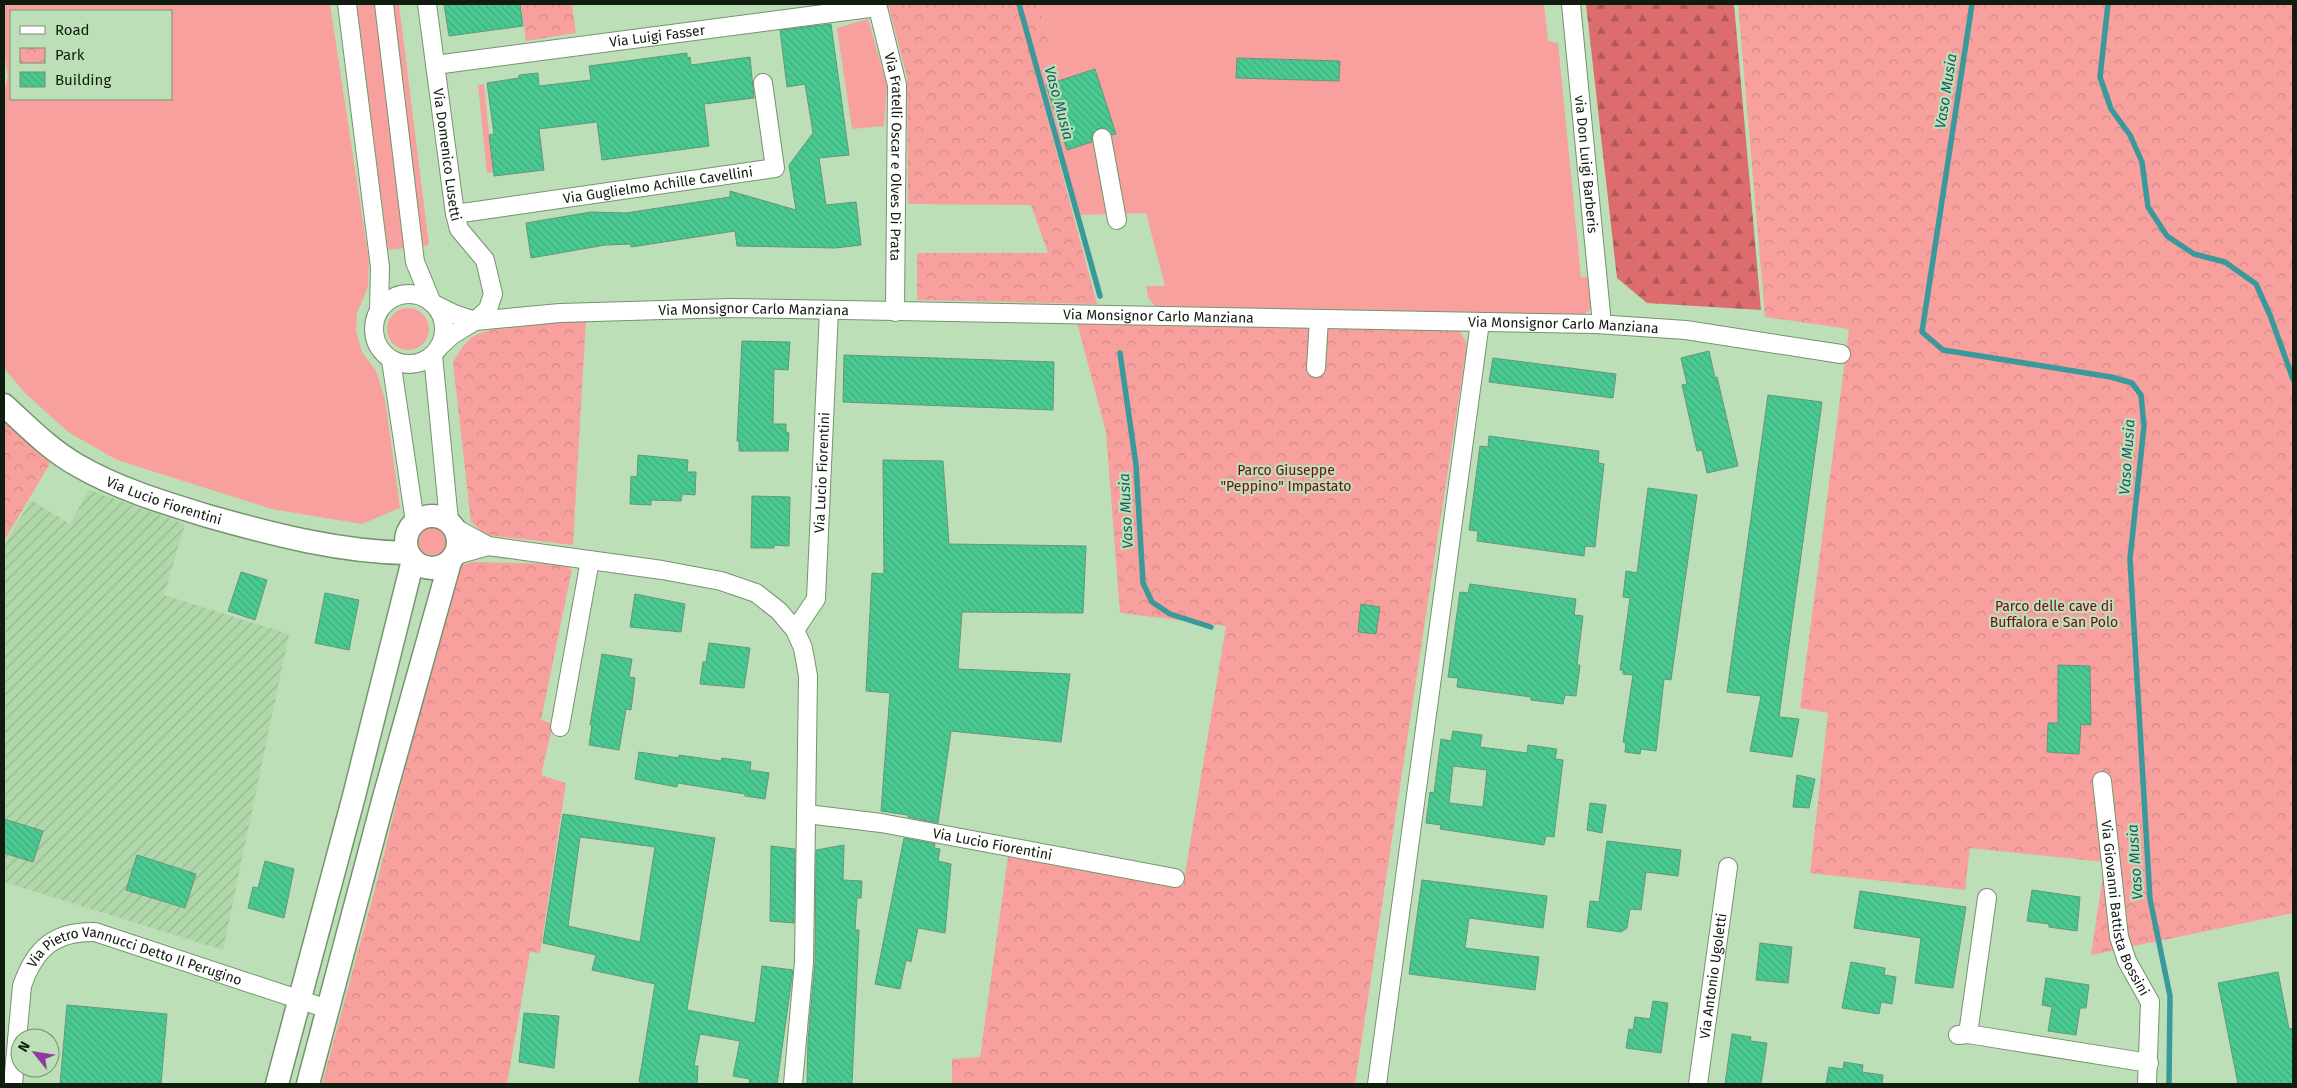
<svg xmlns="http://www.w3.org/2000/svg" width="2297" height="1088" font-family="'Fira Sans',sans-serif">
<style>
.industrial{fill:url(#industrial-furrows)}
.green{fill:#f8a09e;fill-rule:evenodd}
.forest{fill:url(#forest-firs)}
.park{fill:url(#park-crowns)}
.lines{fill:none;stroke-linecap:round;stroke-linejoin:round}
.stream{stroke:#3a999a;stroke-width:5.5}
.building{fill:url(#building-back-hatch);stroke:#66967d;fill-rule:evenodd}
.minor-casing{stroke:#74946e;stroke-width:20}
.tertiary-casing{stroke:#74946e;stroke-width:25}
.minor{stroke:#fff;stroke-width:18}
.tertiary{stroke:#fff;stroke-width:22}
.labels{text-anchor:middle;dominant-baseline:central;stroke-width:4.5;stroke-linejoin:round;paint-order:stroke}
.street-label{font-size:14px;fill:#101c0e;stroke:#bddfb7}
.park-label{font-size:14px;fill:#73081a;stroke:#bddfb7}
.water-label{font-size:15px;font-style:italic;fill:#165e63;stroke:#bddfb7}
</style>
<defs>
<pattern id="industrial-furrows" width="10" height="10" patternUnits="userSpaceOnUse" patternTransform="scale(1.25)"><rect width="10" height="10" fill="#b0d7a9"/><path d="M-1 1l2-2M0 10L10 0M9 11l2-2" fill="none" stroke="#96b890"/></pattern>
<pattern id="forest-firs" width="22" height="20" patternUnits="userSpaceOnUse" patternTransform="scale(1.25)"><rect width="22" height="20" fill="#dc6c6d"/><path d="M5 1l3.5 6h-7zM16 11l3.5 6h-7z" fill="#b15858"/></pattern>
<pattern id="park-crowns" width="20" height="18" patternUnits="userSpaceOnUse" patternTransform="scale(1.25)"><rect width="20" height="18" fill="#f8a09e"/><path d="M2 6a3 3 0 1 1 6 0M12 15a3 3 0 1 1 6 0" fill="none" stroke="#d48987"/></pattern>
<pattern id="building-back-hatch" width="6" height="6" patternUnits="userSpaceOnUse" patternTransform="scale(1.25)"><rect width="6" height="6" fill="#4aca92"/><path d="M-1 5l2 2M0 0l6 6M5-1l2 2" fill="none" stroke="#40ad7d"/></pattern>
</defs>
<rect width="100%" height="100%" fill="#bddfb7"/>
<path class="industrial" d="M89,490L185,524L164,595L289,634L223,950L4,882V546L31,500L70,524Z"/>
<path class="green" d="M4,4H330L369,261L368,287L357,313L356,331L362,352L376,371L385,399L400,508L362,524L272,509L117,460L68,432L24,392L4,368V91L8,76L4,52ZM171,11V99H11V11Z
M356,4H376L407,248L388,250Z
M389,4H399L429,245L419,247Z
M1039,4H1544L1548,41L1558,43L1581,277H1589L1592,299L1591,309L1583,315H1381L1158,310L1148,297L1146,286H1165L1146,213L1075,215L1028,45L1049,44Z
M868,19L887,85L884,126L852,129L837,28Z
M484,84L493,172L487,173L478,85Z
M387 329a21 21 0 1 1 42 0a21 21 0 1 1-42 0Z
M418 541a15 15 0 1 1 30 0a15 15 0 1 1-30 0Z"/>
<path class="forest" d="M1586,4H1734L1761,310L1647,303L1617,278Z"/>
<path class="park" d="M521,4H572L576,33L526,41Z
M888,4H1039L1049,45H1028L1097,304L917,300V253H1048L1031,205L908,204L907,77Z
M1738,4H2293V913L2091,955L2105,862L1970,848L1965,890L1810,873L1828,713L1800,708L1849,329L1765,317Z
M1075,315L1455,322L1467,344L1355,1084H952V1059L980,1057L1008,857L1183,886L1226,626L1120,613L1106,432Z
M586,319L573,545L486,535L471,522L453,363C458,353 463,345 471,338C489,324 561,322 586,319Z
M4,417L52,460L4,541Z
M472,562L570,564L569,569H572L541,720L553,724L541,775L566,783L540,953L530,952L507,1084H322L380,870L452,577L463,565Z"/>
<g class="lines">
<path class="stream" d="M1019,4L1100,296
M1972,4L1922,332L1943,350L2111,377L2132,383L2141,395L2144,426L2130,559L2150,899L2170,996L2169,1084
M2108,4L2100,77L2111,109L2130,135L2142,162L2148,207L2167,236L2194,254L2225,262L2256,284L2270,315L2293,379
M1120,353L1136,465L1143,583L1152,602L1170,614L1211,627"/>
</g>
<path class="building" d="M444,4H520L523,26L449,36Z
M831,24L849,155L819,158L826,205L856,202L861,245L835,248L737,246L735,231L631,247V244L605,245L531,258L526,223L591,212L626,213L730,197V191L796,210L789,165L813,133L805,84L787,87L780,30Z
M687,53V58L690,57L691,65L750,57L754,98L704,104L709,146L602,160L597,122L539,129L544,170L494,176L489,135L494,134L487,83L519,78V75L538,73L539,86L591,80L589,66Z
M1237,58L1340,61L1339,81L1236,78Z
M1095,69L1116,134L1112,135L1106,128H1100L1092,134V142L1067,150L1046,85Z
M742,341L790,342L788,370L774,369L773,424H786V432L789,433L788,451H739V441H737Z
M1709,351L1715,378L1717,377L1738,466L1707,473L1702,450L1697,451L1682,385L1687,384L1681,358Z
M844,355L1054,362L1053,410L843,402Z
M1493,358L1616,374L1613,398L1489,382Z
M1768,395L1822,402L1779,717L1799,719L1792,757L1750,751L1761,696L1727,692Z
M1489,436L1599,451L1598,463L1604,464L1595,547L1585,546L1584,556L1477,541L1478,531L1469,530L1480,446L1488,447Z
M638,455L688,460L687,472H696L695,495L682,494L681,501L651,500V505L630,504L631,476L637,477Z
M883,460L943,461L949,544L1086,546L1083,613L962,612L958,669L1070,674L1061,742L951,731L938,823L908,817V815L881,811L890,693L866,691L872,573L884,574Z
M1648,488L1697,495L1671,680L1664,679L1656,751L1641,749L1640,754L1625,752L1626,743L1623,742L1633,675L1623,674V670H1620L1630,598L1623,597L1626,571L1637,573Z
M752,496L790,497L789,546L774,545V548H751Z
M241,572L267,580L255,620L228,611Z
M1470,584L1576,599L1574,615L1583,616L1577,665H1580L1576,696L1565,695L1563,704L1531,700V697L1457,687L1458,678L1448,677L1460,592L1468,593Z
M325,593L359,600L349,650L315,643Z
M635,594L685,604L681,632L630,627Z
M1361,604L1380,607L1376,634L1358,632Z
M709,643L750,648L744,688L700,684L703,662H706Z
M602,654L632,659L629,677L635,678L631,710L626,709L619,750L589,745L592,725H590Z
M2058,665L2090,666L2091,725L2081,724L2079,754L2047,752L2048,723H2058Z
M1453,731L1482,735L1480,747L1527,753L1528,745L1557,749L1555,759L1563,760L1554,837L1546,836L1544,845L1440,829L1441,825L1426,823L1430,792L1434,793L1441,739L1451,741ZM1453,766L1487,770L1483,807L1449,803Z
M639,752L679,758V755L721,761L722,758L751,762L750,770L769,773L765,799L745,796V794L678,783L677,787L635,779Z
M1797,775L1815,779L1809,808L1793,807Z
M1590,803L1606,805L1602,833L1587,830Z
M563,814L715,838L687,1010L755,1023L762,966L793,970L777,1084H749L750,1079L733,1076L740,1041L700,1034L694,1066H698L697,1084H654L639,1082L655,984L592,970L596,955L543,943ZM580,837L655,847L640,942L568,926Z
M4,819L43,831L33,862L4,853Z
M904,838L935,844L934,848L940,849L938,861L951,864L945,933L918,928L911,962L906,960L900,989L875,984Z
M1607,841L1681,850L1678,876L1646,872L1641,910L1630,909L1627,928L1621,932L1587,927L1590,901L1599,902Z
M844,845L843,880L862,881L861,898H857L855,930H859L852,1084H807L808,1040L815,962L816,850Z
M771,846L795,849L794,923L770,921Z
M137,855L196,874L185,908L126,890Z
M265,861L294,869L284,918L248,908L253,887L258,888Z
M1422,880L1547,896L1543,928L1469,918L1465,948L1539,957L1535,990L1409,974Z
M2032,890L2080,897L2077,931L2049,927V924L2027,921Z
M1860,891L1966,907L1953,988L1915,983L1921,938L1854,928Z
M1760,943L1792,947L1788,983L1756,980Z
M1851,962L1885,968L1884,975L1896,977L1892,1004L1881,1002L1879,1014L1842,1008Z
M2278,972L2289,1029L2293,1028V1084H2238L2218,983Z
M2046,978L2089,985L2086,1008H2080L2076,1035L2048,1031L2052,1007L2042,1005Z
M1653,1001L1668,1003L1661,1053L1626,1048L1629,1029L1633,1030L1635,1017L1650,1019Z
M67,1005L167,1014L161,1084H60Z
M524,1013L559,1016L554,1068L519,1062Z
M1732,1034L1751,1037L1750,1041L1767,1043L1761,1084H1725Z
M1844,1062L1863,1065L1862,1072L1883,1075L1882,1084H1826L1829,1067L1843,1069Z"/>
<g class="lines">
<defs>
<g id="minor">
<path d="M347,4L380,267L379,310"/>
<path id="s1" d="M384,4L415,262L432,303L454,314L475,321L560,313L731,308L1596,324L1686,330L1841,354"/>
<path id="s2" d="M427,4L455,214L459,229L485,260L493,294L488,309L475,321L452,335L440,346"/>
<path id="s3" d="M877,4L897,85L895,312"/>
<path id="s4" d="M1571,4L1602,324"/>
<path id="s5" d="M435,65L877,7"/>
<path d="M1102,138L1117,220"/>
<path id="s6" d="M455,214L775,168L763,83"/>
<circle cx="409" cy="329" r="35"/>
<path d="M433,355L449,521"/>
<path d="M391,360L415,522"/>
<path d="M1316,368L1319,319"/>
<path d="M455,528L488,546L662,570L721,581L756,593L779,611L795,630L803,648L808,676L804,962L793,1084"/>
<path d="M456,555L488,546"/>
<path id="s7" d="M795,630L816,599L829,310"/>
<path d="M560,727L590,560"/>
<path id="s8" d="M2102,781L2119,937L2127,961L2150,1002L2147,1084"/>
<path id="s9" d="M807,814L881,823L1175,878"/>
<path d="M1968,1034L1987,898"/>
<path d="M1958,1035L1968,1034L2149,1063"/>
<path id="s10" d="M13,1084L22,986C35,948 55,931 95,932L328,1009"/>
<path d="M1377,1084L1480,322"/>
<path id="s11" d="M1698,1084L1728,867"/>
</g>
<g id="tertiary">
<path id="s12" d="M4,405C27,426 49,449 77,465C118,489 165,503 211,517C275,535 341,552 408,553"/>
<circle cx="432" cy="542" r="26"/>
<path d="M277,1084L354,796L413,560"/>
<path d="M308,1084L383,801L450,562"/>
</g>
</defs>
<use href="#minor" class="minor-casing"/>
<use href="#tertiary" class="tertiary-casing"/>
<use href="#minor" class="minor"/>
<use href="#tertiary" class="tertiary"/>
</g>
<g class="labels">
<g class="street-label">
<text stroke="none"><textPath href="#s5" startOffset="224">Via Luigi Fasser</textPath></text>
<text stroke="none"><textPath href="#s2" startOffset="152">Via Domenico Lusetti</textPath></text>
<text stroke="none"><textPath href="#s3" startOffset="155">Via Fratelli Oscar e Olves Di Prata</textPath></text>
<text stroke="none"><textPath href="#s4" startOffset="161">via Don Luigi Barberis</textPath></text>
<text stroke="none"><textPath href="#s6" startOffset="205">Via Guglielmo Achille Cavellini</textPath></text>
<text stroke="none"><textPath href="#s1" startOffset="630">Via Monsignor Carlo Manziana</textPath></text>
<text stroke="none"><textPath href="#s1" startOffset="1035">Via Monsignor Carlo Manziana</textPath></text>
<text stroke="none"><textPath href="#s1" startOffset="1440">Via Monsignor Carlo Manziana</textPath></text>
<text stroke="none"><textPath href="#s7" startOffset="164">Via Lucio Fiorentini</textPath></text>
<text stroke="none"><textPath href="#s12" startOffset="189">Via Lucio Fiorentini</textPath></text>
<text stroke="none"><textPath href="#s9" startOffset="188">Via Lucio Fiorentini</textPath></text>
<text stroke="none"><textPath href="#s8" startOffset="130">Via Giovanni Battista Bossini</textPath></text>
<text stroke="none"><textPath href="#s11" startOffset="109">Via Antonio Ugoletti</textPath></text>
<text stroke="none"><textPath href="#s10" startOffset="236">Via Pietro Vannucci Detto Il Perugino</textPath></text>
</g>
<g class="park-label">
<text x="1286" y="470">Parco Giuseppe<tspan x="1286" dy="16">"Peppino" Impastato</tspan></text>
<text x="2054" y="606">Parco delle cave di<tspan x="2054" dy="16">Buffalora e San Polo</tspan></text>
</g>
<g class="water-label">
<text transform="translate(1946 91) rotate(-81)">Vaso Musia</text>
<text transform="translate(1059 103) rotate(75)">Vaso Musia</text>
<text transform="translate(2127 457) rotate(-86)">Vaso Musia</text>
<text transform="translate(1126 511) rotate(-93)">Vaso Musia</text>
<text transform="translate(2135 862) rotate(-94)">Vaso Musia</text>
</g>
</g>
<rect width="2297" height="1088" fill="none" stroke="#101c0e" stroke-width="10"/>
<rect x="10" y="10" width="162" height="90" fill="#bddfb7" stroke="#789173"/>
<rect x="20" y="26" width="25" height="8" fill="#ffffff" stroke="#789173"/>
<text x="55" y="35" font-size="15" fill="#101c0e">Road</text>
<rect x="20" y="48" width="25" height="15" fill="url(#park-crowns)" stroke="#789173"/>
<text x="55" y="60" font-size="15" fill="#101c0e">Park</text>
<rect x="20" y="72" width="25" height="15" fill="url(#building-back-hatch)" stroke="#789173"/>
<text x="55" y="85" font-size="15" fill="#101c0e">Building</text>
<g transform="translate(35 1053) rotate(300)"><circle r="24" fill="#bddfb7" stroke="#789173"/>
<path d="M0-4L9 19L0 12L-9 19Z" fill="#9439a4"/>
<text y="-8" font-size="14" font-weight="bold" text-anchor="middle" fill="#101c0e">N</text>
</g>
</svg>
